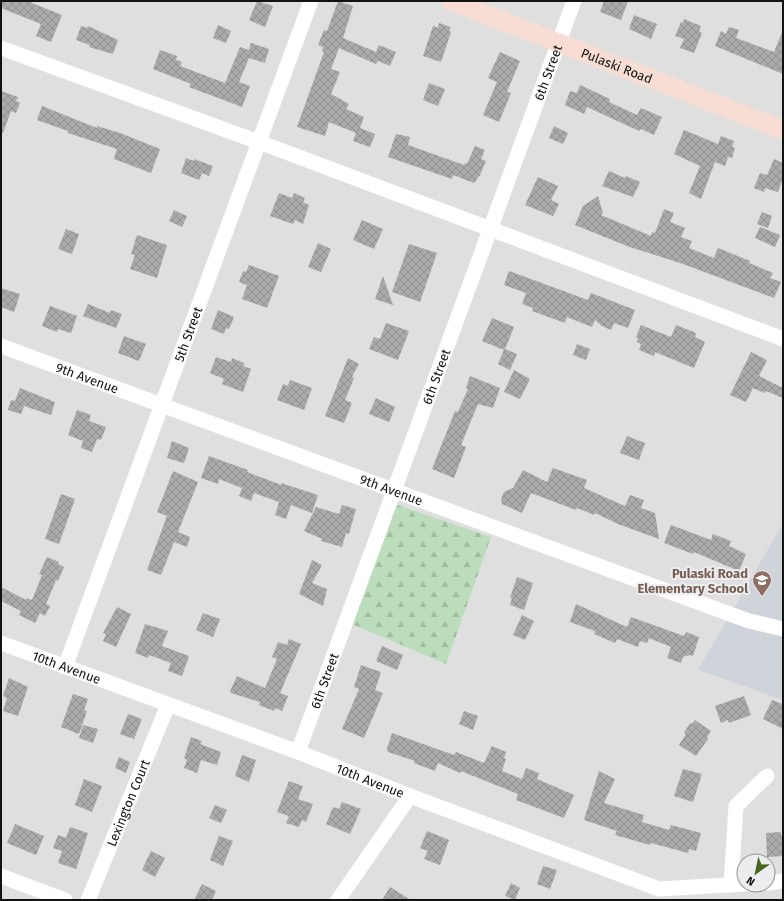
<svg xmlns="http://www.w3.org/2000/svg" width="784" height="901" font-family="'Fira Sans',sans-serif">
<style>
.built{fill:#cfd4db}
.forest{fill:url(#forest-firs)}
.building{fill:url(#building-cross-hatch)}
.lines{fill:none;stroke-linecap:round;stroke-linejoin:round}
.minor{stroke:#fff;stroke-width:15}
.major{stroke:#f7ddd3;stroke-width:19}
.labels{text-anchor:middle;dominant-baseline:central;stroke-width:4;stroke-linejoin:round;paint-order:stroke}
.street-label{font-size:13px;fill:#111212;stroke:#ecedee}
.education-label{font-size:13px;font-weight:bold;fill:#785e54;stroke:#ecedee;text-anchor:end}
</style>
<defs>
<pattern id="forest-firs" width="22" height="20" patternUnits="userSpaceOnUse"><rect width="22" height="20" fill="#bcddbb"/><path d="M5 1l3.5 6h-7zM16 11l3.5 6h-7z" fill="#a1bda0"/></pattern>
<pattern id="building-cross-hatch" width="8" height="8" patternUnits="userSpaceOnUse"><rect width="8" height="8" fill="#abaaaa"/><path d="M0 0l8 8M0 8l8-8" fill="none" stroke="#929191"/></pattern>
</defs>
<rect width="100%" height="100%" fill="#dfdfe0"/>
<path class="built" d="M783,523V700L698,670Z"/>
<path class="forest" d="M395,504L491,537L446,664L352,624Z"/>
<path class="building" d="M1,1H33L32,3L62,15L51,42L36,36L41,24L1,8Z
M257,1L273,6L265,27L249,20Z
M338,1L353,6L343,38L376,52L379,45L396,52L390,66L378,61L376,64L339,48L331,69L340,72L331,94L349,104L346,109L364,117L360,128L375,134L370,147L353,141L356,133L329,122L325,136L297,127L324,52L322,51L323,47L318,45L324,30L327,31Z
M604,1H628L621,20L600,12Z
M634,15L657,24L651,39L629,29Z
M684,19L701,26L699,31L702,33L694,53L680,48L684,39L675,36L681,22L683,23Z
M439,23L451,27L449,31L451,32L441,62L423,56L433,26L438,28Z
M218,25L231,31L226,43L213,38Z
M81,26L87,28L88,26L118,40L113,54L89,47L90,45L76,40Z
M729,27L739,30L736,38L774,52L783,30V74L715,46L721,31L726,34Z
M251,43L269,49L265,63L249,58L239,82L250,86L242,107L189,87L191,84L153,69L160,50L177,56L176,60L182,62L180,66L225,83L240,47L249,50Z
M500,52L520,61L507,92L511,93L499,122L483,115L497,82L488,78Z
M429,83L445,89L438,106L423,100Z
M580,85L610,99L609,102L637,115L641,108L662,117L654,135L641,129L639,131L587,107L584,114L565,105L570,91L577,93Z
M1,91L18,97L16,101L20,103L16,113L11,111L3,133H1Z
M42,106L97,128V126L120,133L160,149L151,173L114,159L117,149L68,133V131L37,120Z
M554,126L568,133L563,144L549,138Z
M684,130L718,144L721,136L734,141L732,147L735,148L732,158L728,157L725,166L715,162L701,199L689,193L700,166L674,154Z
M396,134L410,137L408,145L464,165L465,163L467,164L475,146L485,150L481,159L486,161L480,175L474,183L453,175L452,179L388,157Z
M186,158L194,161V159L213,166L209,176L202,173L199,180L181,173Z
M774,159L783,163V178L778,192L765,188L764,192L754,188L760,173L767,175Z
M609,171L625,178L626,176L640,182L633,197L602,186Z
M538,177L558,186L551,200L559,204L553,216L525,205Z
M279,193L292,198L294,193L305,198L303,202L309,205L303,224L295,220L293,224L270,216Z
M598,196L603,213L601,215L651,236L652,232L655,233L664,209L674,213L670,222L685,228L681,237L692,241L689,248L714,258L718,248L750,261L749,263L773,273L770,278L781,282L774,298L683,264L627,246L575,225L583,206Z
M174,210L187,216L182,227L169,221Z
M762,212L772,216L768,228L757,224Z
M362,220L383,229L374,249L353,240Z
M760,227L780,235L775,247L755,238Z
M66,229L79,234L72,254L58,249Z
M137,235L167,245L157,278L130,269L135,255L131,254Z
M318,243L331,249L321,272L308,267Z
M409,244L437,253L420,302L392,292Z
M249,265L279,276L267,308L242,299L247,285L239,282L243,271L246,272Z
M509,271L588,300L591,293L635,310L628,328L614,323L611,330L602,326L595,320L592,327L567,317L565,323L532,311L533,308L522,304L526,293L504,285Z
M383,276L393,305L375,299Z
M1,288L20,294L14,312L1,307Z
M88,304L110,313L111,310L122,314L116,328L83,316Z
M50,306L77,316L71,333L58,329L57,332L42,326Z
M218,310L234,317L229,329L226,328L224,334L211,329Z
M492,318L514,327L505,349L517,354L510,370L498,364L504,350L482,341Z
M386,323L409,331L398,360L369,349L374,337L380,339Z
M641,325L671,337L676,325L696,333L695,337L705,342L694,368L655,352L654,356L639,350L641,344L637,342L638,338L636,337Z
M124,336L146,344L139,361L118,353Z
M577,344L590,349L586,360L573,355Z
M751,352L767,360L759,376L783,388V398L766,391L764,393L753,388L746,402L730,395Z
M216,357L231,362L232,358L244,363L243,366L251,369L243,392L222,384L224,379L210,373Z
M348,358L359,364L352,377L354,378L345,400L352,403L344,423L325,416Z
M514,370L530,379L520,399L504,392Z
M470,376L500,388L493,408L478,404L461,445L466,447L454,478L432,469L455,411L458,412L468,389L466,388Z
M290,380L312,388L304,410L277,400L283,384L288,386Z
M20,388L55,402L51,415L24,406L21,414L8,410L11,400L15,401Z
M376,398L395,407L389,422L369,414Z
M77,410L91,415L89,421L106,427L101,440L97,439L92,452L81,448L83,441L68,435Z
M627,436L645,443L639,460L620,453Z
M172,441L189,448L184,463L167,458Z
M209,456L248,470L247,472L271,481L281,485V483L318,495L312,513L291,505L286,519L275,515L279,502L254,493L251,501L239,496L242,488L219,479L218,484L201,478Z
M553,468L587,480L584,488L625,506L630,495L644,500L641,508L655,513L659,539L618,524L595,513L594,515L577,508L576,510L531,493L522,513L502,504L501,499L504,492L513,488L523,470L547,482Z
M173,471L198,482L178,532L190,537L187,547L174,542L161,575L147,570L167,516L157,512Z
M61,494L75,499L59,544L45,539Z
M342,505L356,509L349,534L346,533L342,547L321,541L322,539L304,531L316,507L339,514Z
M671,525L711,540L713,534L731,541L729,546L746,554L739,571L694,552L693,554L664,543Z
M47,557L59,562L58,564L64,567L58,581L56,580L46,604L50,606L45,616L40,613L35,623L19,615L21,611L1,601V587L26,600L27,598L32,600L42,575L39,574Z
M312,560L322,565L312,583L327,589L323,606L299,594Z
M517,577L533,583L524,610L510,605L512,598H510Z
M576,604L627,627L631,617L684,636L686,632L699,637L693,656L689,655L683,657L681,663L667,658L671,647L649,638L647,643L640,641L638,647L617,639L615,643L594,634L595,631L570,622Z
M117,607L131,614L116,647L103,641L106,634L103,633Z
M203,613L220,619L213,637L196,630Z
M522,615L534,621L525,640L513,635Z
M145,624L168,631L162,646L189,656L182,676L168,671L171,663L149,655L148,658L135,653Z
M289,639L301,644L280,693L288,696L282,711L275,708L274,711L259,705L260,702L231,693L230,691L237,676L265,688L277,659L272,657L278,642L287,645Z
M382,646L403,655L397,670L376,661Z
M361,665L381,672L375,690L383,693L364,738L342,729L359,689L354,687Z
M9,678L28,687L18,716L3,711L7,698L3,696Z
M73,694L88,699L84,710L87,711L79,734L61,727Z
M744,696L751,715L729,723L728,720L721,723L715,706Z
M772,700L783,704V729L763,719Z
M464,711L478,716L473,730L459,724Z
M128,714L142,719L134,739L120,734Z
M695,720L711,731L707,737L708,739L696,756L679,745L686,734L684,733L690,723L692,724Z
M83,725L98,729L93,743L79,738Z
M392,733L454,755L456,752L484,763L492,746L506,752L504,758L506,759L502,771L522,779L526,768L539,773L537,779L574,795L564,818L516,800L518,794L461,771L460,773L438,763L435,771L414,763L415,761L388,752L387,749Z
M191,737L202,741L200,744L221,752L217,765L201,760L197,773L184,768L187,760L184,758Z
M242,755L256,760L249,782L235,776Z
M119,757L130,762L126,773L115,768Z
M683,769L702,774L693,802L674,796Z
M599,771L615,779L604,803L644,815L642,822L669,830L671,825L701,833L696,851L689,849L688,853L651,843L650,845L615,835L617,831L584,820Z
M84,779L102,786L92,812L75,805Z
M289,781L303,786L298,799L313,804L306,822L302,820L299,827L286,823L289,816L277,812Z
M342,802L361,809L350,834L326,824L333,807L339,809Z
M215,805L227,810L221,823L209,818Z
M15,824L44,836L36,855L7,843Z
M70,827L88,833L76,869L58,863L62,851L53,848L58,835L66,838Z
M427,831L449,840L440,865L424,859L428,851L420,848Z
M781,832V836L783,835V856L767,857L766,833Z
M219,836L233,841L223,866L210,860Z
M151,851L165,858L155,877L142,870Z
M543,866L557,870L550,889L537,884Z
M511,883L520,888L515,900L505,896Z
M202,884L216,891L212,900H194Z
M390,887L411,900H382Z"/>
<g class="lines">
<g class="minor">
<path d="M1,48L259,142L783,339"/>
<path id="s1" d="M1,346L749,621L783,629"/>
<path id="s2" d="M1,643L298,752L410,796L659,889L744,884"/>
<path id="s3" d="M65,667L311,1"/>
<path id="s4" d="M298,752L574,1"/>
<path d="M1,876L65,900"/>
<path d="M768,883L783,881"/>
<path d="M731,885L736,806L767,776"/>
<path id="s5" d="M88,900L168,705"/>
<path d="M338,900L410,796"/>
</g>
<path class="major" id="s6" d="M451,1L783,130"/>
</g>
<defs>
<symbol id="school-pin" viewBox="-11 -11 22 30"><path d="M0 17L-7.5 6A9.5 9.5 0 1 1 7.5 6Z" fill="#8d6e63" stroke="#ecedee"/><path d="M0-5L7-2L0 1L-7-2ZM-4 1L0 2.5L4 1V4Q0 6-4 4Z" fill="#fff"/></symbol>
</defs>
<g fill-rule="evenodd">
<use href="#school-pin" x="751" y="569" width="22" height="30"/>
</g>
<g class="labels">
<g class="street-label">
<text stroke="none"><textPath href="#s6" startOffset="178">Pulaski Road</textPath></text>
<text stroke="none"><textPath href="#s4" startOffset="724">6th Street</textPath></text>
<text stroke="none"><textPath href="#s3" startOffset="355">5th Street</textPath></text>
<text stroke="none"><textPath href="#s4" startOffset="400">6th Street</textPath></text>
<text stroke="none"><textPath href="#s1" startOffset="92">9th Avenue</textPath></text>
<text stroke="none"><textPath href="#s1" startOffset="416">9th Avenue</textPath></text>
<text stroke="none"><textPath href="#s2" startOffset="70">10th Avenue</textPath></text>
<text stroke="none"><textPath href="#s4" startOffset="76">6th Street</textPath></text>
<text stroke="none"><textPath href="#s2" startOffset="394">10th Avenue</textPath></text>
<text stroke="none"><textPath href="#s5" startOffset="105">Lexington Court</textPath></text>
</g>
<g class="education-label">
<text x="748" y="573">Pulaski Road<tspan x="748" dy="15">Elementary School</tspan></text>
</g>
</g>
<rect width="784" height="901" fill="none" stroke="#111212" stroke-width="4"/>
<g transform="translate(756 873) rotate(213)"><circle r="19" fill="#ecedee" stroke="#949596"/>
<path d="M0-3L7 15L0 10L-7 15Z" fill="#48671d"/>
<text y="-6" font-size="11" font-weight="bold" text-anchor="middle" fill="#111212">N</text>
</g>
</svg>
